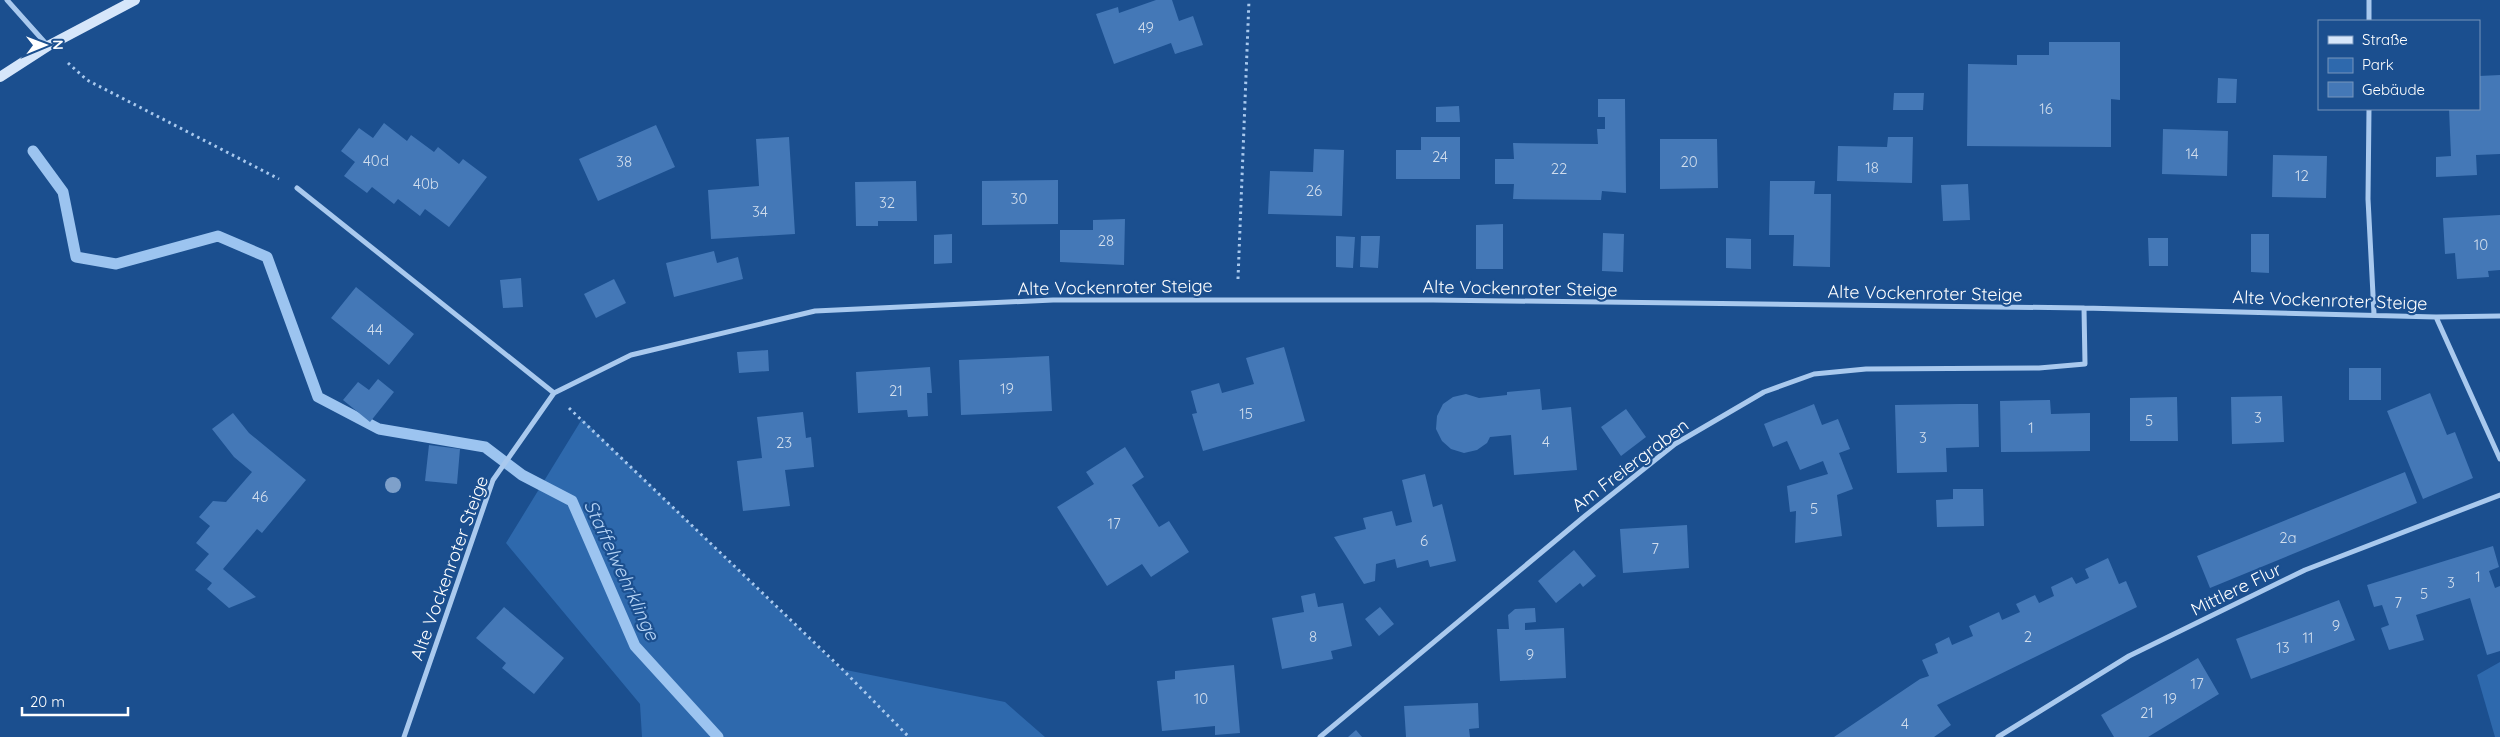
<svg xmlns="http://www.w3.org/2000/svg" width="2500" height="737" font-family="Quicksand,sans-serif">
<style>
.green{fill:#2e69ad}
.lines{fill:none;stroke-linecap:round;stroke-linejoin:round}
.stream{stroke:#9cc4f0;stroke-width:11}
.building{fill:#4478b7}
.path{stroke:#a9c9ee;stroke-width:3;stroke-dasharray:2.5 4;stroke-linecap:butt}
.minor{stroke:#a9c9ee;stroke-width:5}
.secondary{stroke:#d6e6fa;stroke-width:10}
.tree{fill:#7ea0ca}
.labels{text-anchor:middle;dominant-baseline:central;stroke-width:4.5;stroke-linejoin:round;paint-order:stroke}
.number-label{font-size:15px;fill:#d0dded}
.street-label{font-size:18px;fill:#fff;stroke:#1b4f8f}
.water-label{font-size:19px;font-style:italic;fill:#b5d3f5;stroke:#1b4f8f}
</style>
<rect width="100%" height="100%" fill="#1b4f8f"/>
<path class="green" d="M582,419L841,669L1005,702L1045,737H642L640,704L506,543Z
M2500,662V737H2495L2477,675Z"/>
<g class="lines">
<path class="stream" d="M33,151L63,192L76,257L116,264L218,236L267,257L318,397L379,429L485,447L522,475L572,501L635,646L718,737"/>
</g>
<path class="building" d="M1156,0H1172L1179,21L1193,16L1203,45L1175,54L1171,43L1114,64L1096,14L1118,7L1119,13Z
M2049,42H2120V100L2111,99V147L1967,146L1968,64L2017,65V55H2049Z
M2500,75V154L2476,155L2477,175L2436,177V157L2451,156L2449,109H2479V76Z
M2218,78L2237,79L2236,103H2217Z
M1894,93H1924L1923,110H1893Z
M1598,99H1625L1626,193L1602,191L1601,200L1513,199L1514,184H1495V159H1514L1513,143L1598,144L1597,129H1605V117H1598Z
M1459,106L1460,122H1436V107Z
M384,123L407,141L411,135L434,152L438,147L459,164L463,159L487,177L449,227L425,209L420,216L398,199L394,204L372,187L367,193L344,176L355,162L341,151L359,128L373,138Z
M656,125L675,167L598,201L579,159Z
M2163,129L2228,131L2227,176L2162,174Z
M789,137L795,234L711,239L708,190L759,186L756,139Z
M1421,137H1460V179H1396V150H1421Z
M1888,137H1913L1912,183L1837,181L1838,146L1887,147Z
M1660,139H1717L1718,188L1660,189Z
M1314,149L1344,150L1342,216L1268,214L1270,171L1313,172Z
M2273,155L2327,156L2326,198L2272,197Z
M1058,180V224L982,225V181Z
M916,181L917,221H878V226H856L855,182Z
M1770,181H1815L1814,194H1831L1830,267L1793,266L1794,235H1769Z
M1968,184L1970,220L1943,221L1941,185Z
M2500,215V270L2488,271L2489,277L2457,279L2455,253L2445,254L2443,218Z
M1125,219L1124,265L1060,262V230H1093V220Z
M1503,224V269H1476V225Z
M1603,233L1624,234L1623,272L1602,271Z
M952,234V263L934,264V235Z
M2251,234H2269V273L2251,272Z
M1336,236L1355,237L1353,268L1336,267Z
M1361,236H1380L1378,268L1360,267Z
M1726,238L1751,239V269L1726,268Z
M2148,238H2168V266H2149Z
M714,251L717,263L738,257L743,279L674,297L666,263Z
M521,278L523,307L503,308L500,280Z
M614,279L626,303L596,318L584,294Z
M356,287L414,334L389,365L331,318Z
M1284,347L1305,421L1203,451L1192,414L1197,413L1191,391L1219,383L1222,393L1254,384L1246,358Z
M768,350L769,371L739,373L737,352Z
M1049,356L1052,411L961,415L959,360Z
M930,367L932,393H927L928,416L908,417L907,410L858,413L856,372Z
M2349,368H2381V400H2349Z
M378,379L394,392L370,422L343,400L358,382L369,390Z
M1540,389L1542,410L1571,407L1577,470L1514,475L1511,435L1490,437L1487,443L1477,450L1464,453L1451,449L1442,441L1436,429L1437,416L1443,404L1453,397L1466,394L1479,398L1507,395V392Z
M2430,393L2447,435L2455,432L2473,478L2423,499L2387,411Z
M2282,396L2284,442L2232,444L2231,397Z
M2177,397L2178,441H2130V398Z
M2050,400L2051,414L2090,413V451L2001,452L2000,401Z
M1814,404L1822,425L1838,419L1850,449L1839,453L1853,489L1837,495L1842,536L1795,543L1796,511L1790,512L1787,486L1828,474L1823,461L1800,470L1787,441L1773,447L1764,424Z
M1959,404H1978L1979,447L1946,448L1947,472L1897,473L1895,405Z
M1626,409L1646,437L1621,456L1601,427Z
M803,412L806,438L811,437L814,467L785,470L790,506L743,511L737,461L762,458L757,417Z
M233,413L249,433L306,480L262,533L257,529L223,569L256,597L229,608L207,589L212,583L195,570L209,554L196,543L210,526L199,517L213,501L226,502L252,472L234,457L212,429Z
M429,445L460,449L457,484L425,481Z
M1125,447L1144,477L1132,485L1159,527L1169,521L1189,552L1151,577L1142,564L1107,586L1057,507L1094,484L1086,472Z
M2405,472L2417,503L2210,588L2197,556Z
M1425,474L1433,507L1442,504L1456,561L1430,567L1428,560L1397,568L1395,559L1376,564L1375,581L1364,584L1334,537L1366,529L1363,518L1392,511L1396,526L1412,522L1402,480Z
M1953,489H1983L1984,526L1937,527L1936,500L1953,499Z
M1687,525L1689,568L1623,573L1620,529Z
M2493,546L2499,567L2489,571L2495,588L2500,586V651L2487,655L2470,598L2416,615L2424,640L2389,650L2381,628L2389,625L2382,605L2374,607L2367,585Z
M1574,550L1596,576L1583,587L1580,583L1556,603L1538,581Z
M2108,558L2119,584L2126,581L2137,607L1937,705L1951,725L1934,737H1834L1920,679L1929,676L1922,660L1938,653L1935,644L1949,637L1952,645L1973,636L1969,626L1999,612L2002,620L2020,612L2016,604L2035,595L2039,603L2054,596L2051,587L2072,577L2076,584L2089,578L2085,569Z
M1315,593L1318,607L1343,603L1352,646L1331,651L1333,659L1282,669L1272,618L1304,612L1301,596Z
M2339,600L2355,640L2251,679L2236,639Z
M504,607L564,658L534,694L502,668L506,663L476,638Z
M1380,607L1394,624L1379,636L1365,619Z
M1535,608L1536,622L1525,623V630L1564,628L1566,678L1500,681L1497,629H1509L1508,615L1515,609Z
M2198,658L2219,694L2148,737H2114L2101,715Z
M1234,665L1240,733L1215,735V726L1162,731L1157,681L1175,679V671Z
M1478,703L1479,728L1469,729L1470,737H1406L1404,706Z
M1356,730L1362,737H1348Z"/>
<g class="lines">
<path class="path" d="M68,63L87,80L279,179
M1238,279L1249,0
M569,408L842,669L909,737"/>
<path class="minor" d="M7,0L48,46
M2369,21V0
M2369,109L2368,199L2374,314
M297,188L554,393
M2436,317L2500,459
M404,737L493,480L554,393L631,355L815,311L1053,300H1433L2084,308L2436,317L2500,316
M1320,737L1585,516L1675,444L1764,392L1814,374L1866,369L2039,368L2085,364L2084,308
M1998,737L2129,656L2305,570L2500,495"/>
<path class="secondary" d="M0,77L48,46L135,0"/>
</g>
<circle class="tree" cx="393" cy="485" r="8"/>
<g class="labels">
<g class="number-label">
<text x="1146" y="27">49</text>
<text x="2046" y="108">16</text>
<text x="2192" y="153">14</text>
<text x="1440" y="156">24</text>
<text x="376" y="160">40d</text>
<text x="624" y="161">38</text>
<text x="1689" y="161">20</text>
<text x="1872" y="167">18</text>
<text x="1559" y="168">22</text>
<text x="2302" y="175">12</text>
<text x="426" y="183">40b</text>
<text x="1314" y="190">26</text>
<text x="1019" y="198">30</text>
<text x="887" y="202">32</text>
<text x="760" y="211">34</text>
<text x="1106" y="240">28</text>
<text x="2481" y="244">10</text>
<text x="375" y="329">44</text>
<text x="1007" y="388">19</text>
<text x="896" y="390">21</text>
<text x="1246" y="413">15</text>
<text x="2258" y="417">3</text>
<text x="2149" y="420">5</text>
<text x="2031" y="427">1</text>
<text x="1923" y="437">3</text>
<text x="1546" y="441">4</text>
<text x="784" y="442">23</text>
<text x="260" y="496">46</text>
<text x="1814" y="508">5</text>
<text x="1114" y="523">17</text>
<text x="2288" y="537">2a</text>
<text x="1424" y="540">6</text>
<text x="1655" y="548">7</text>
<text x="2478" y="576">1</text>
<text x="2451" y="582">3</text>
<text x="2424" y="593">5</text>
<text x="2398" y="602">7</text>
<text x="2336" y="625">9</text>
<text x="1313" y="636">8</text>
<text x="2028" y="636">2</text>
<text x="2308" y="637">11</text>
<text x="2283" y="647">13</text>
<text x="1530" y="654">9</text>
<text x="2197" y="683">17</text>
<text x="1201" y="698">10</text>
<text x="2170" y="698">19</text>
<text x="2147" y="712">21</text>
<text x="1905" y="723">4</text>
</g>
<g class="street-label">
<text transform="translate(1115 287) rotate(-1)">Alte Vockenroter Steige</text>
<text transform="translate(1520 288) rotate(1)">Alte Vockenroter Steige</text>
<text transform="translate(1925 293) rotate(1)">Alte Vockenroter Steige</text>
<text transform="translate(2330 300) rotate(2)">Alte Vockenroter Steige</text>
<text transform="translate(1630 465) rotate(-37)">Am Freiergraben</text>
<text transform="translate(449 568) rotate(-70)">Alte Vockenroter Steige</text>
<text transform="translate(2236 589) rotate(-26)">Mittlere Flur</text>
</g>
<g class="water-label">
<text transform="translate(622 570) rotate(65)">Staffelwehrklinge</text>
</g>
</g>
<rect x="2318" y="20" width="162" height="90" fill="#1b4f8f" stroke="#7695bc"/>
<rect x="2328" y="36" width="25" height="8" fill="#d6e6fa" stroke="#7695bc"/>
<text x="2362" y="45" font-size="15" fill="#ffffff">Straße</text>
<rect x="2328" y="58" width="25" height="15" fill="#2e69ad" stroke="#7695bc"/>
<text x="2362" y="70" font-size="15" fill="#ffffff">Park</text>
<rect x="2328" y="82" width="25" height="15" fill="#4478b7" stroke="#7695bc"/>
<text x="2362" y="95" font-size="15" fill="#ffffff">Gebäude</text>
<g transform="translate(45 45) rotate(89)" stroke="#1b4f8f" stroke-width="4" paint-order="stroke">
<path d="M0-4L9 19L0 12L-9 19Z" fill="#ffffff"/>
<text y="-8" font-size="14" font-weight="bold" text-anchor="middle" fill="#ffffff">N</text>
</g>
<path d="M22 707v8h106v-8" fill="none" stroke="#ffffff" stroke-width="2.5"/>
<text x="30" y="707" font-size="15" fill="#ffffff" stroke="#1b4f8f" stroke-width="4" paint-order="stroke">20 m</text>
</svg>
